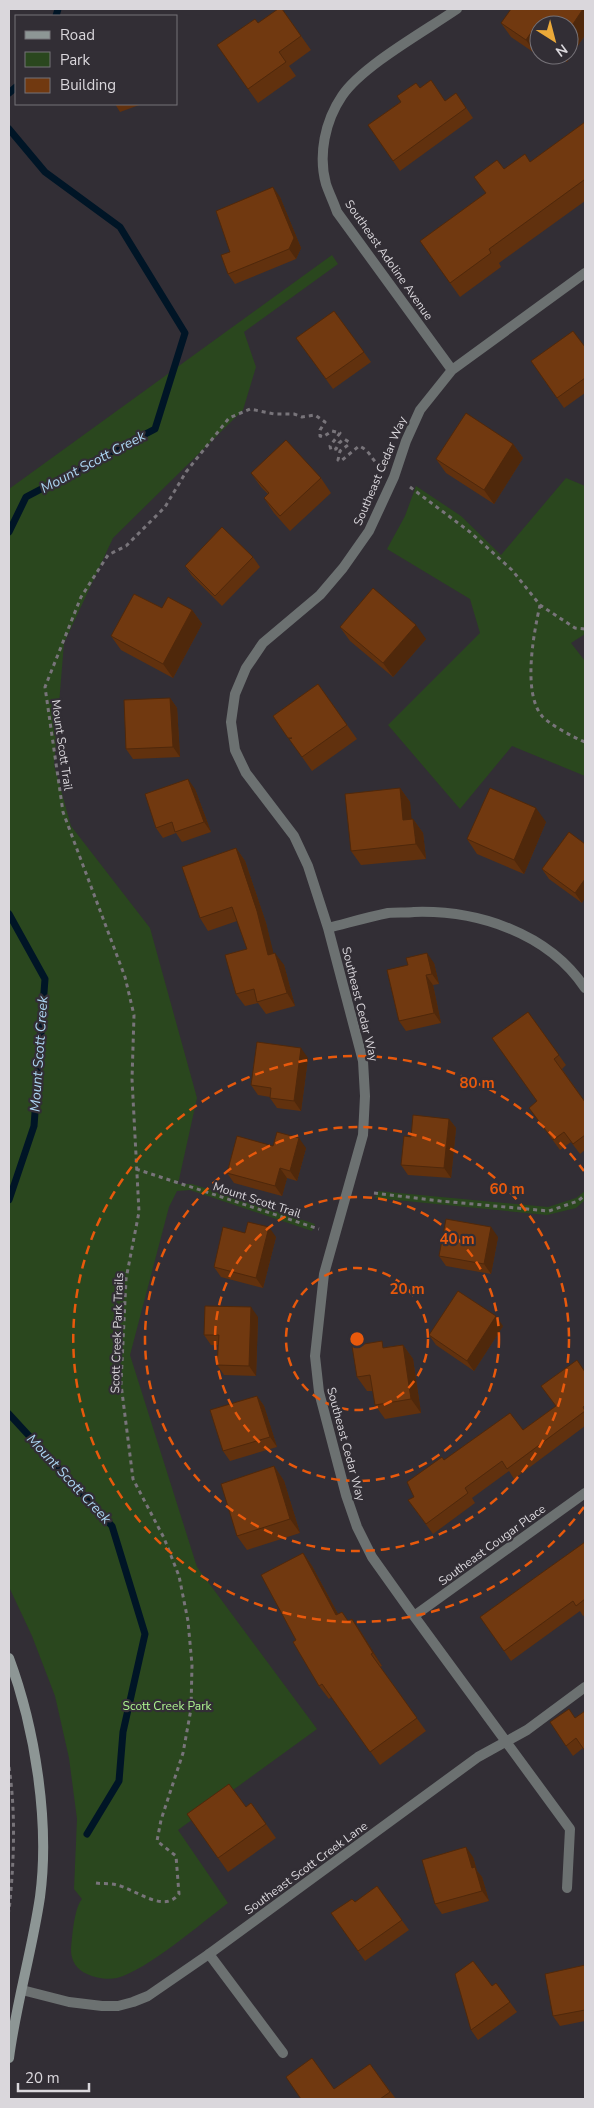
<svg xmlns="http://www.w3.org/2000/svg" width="594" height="2108" font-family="'Nunito Sans',sans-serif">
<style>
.green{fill:#2a471e}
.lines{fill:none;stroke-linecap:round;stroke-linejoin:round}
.stream{stroke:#001526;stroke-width:7}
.path{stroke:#78747a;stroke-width:3;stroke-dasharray:4 4;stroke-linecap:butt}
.lane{stroke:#6c7171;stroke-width:10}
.street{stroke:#6c7171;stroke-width:10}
.secondary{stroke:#8d9695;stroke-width:10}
.wall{fill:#61310e}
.shaded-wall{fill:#4f280b}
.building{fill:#713910;stroke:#4f280b}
.ring{fill:none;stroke:#e8590c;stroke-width:2.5;stroke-dasharray:9 6}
.labels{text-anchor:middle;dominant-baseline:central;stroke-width:4.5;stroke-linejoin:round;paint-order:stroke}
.street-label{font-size:12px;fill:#dad7dc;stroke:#322e35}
.park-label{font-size:12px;fill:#adf490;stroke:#322e35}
.water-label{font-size:14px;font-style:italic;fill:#acd5f2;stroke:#322e35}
.centre{fill:#e8590c;stroke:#322e35;stroke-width:2.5}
.ring-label{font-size:15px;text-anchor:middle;font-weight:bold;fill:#e8590c;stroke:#322e35;stroke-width:4.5;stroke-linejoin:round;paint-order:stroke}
</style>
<rect width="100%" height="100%" fill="#322e35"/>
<path class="green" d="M332,255L338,264L244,332L256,367L243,410L113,538L64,643L54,765L71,826L150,928L197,1098L178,1184H192L315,1224L312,1231L190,1190L177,1191L169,1207L130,1355L197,1567L317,1729L178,1830L228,1903C200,1924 149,1969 117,1978C108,1980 95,1978 87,1974C77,1970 71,1961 71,1950C72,1938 74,1908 82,1899L74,1889L77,1819L69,1758L55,1696L32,1636L9,1587V489Z
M566,478L585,486V634L571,643L585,661V776L512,746L460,809L388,725L480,633L470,599L387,549L405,516L416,486L461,516L501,555Z
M378,1191L548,1207L576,1198L585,1191V1200L576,1208L547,1215L375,1198Z"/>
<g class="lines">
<path class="stream" d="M56,16L58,9
M9,93L16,87
M9,129L45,172L120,227L185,333L155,429L26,497L9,532
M9,914L45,979L34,1126L9,1200
M9,1414L112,1526L145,1634L123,1732L119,1781L87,1834"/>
<path class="path" d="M410,487L470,532L512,570L540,605L575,628L585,629
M540,605C534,632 522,692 542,716C550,725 573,737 585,742
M136,1169L319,1229
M374,1193L440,1201L549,1211L578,1201L585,1195
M9,1767C16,1813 14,1864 9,1911
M96,1883C103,1884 110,1883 117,1885C135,1889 164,1914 179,1894L176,1856L157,1841L161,1820L183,1753L191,1709L192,1665L188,1621L179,1576L164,1538L133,1479L121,1384L126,1279L139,1212L132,1079L134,1015L125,977L63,812L45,687L81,597L108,555L126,546L165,507L186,472L229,418L250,409L274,414H294L302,417L315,415L325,422L320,430V436L323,437L332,431L340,433L330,446L331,450L336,449L339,443L344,439L349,442L348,445L340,451L338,460L341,461L359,446C371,451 371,460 381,467"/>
<path class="lane" d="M209,1954L283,2053"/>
<path class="street" d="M452,370L337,212C334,203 329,193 326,184C318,155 325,121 342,96C362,66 425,31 457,9
M328,928C348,923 368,917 388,913C396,912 406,913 414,912C478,910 548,933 585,988
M414,1616L585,1493
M567,1888L570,1829L414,1616L372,1557L357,1527L346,1495L319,1392L315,1356L324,1274L363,1135L365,1096L363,1061L328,928L308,866L294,836L246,773L235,750L231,722L235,694L246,668L263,643L320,595L343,568L369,531L394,477L406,441L420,410L452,370L585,273
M22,1990L69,2002L102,2006H118L133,2002L148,1996L209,1954L478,1757L527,1730L585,1687"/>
<path class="secondary" d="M9,1658C35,1728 50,1822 40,1897C32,1951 16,2004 9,2058"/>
</g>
<path class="wall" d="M282,9L311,50L289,66L296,76L258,103L217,45L258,23Z
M585,9V35L567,62L557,55H569L539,25V49L536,54L511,37L501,23Z
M420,88L445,101L456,93L473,118L400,171L368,125Z
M115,104H142L120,112Z
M585,122V201L499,263L501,267L460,297L420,241L486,193L504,169L530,162Z
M280,197L301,248L296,259L235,284L228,274Z
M334,311L371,362L333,389L296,338Z
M585,347V393L564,408L531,361Z
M513,444L523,458L494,504L446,473L436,459Z
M251,473L321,478L331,493L290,531L274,513L264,498L268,494L261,487Z
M253,557L260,567L222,606L192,576L185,566Z
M162,608L192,610L202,624L173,678L121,650L111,636Z
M340,627L426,639L393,677L350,641Z
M318,684L357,739L312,771L273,716Z
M170,698L177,708L180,757L133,759L126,749Z
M400,788L410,802L411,819H413L423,833L426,859L361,865L351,851Z
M195,789L211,832L182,842L176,833L163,838L156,828Z
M546,822L524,874L477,854L467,839Z
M569,832L582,903L549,879L542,869Z
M236,848L245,861L266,923L273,953L284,965L295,1006L266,1014L258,1003L245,1006L236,994L247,949L237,921L208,931L200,918Z
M434,963L439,984L433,985L441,1023L406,1031L399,1021L387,970Z
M528,1012L566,1065L562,1069L585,1102V1150L580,1154L571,1142L560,1150L529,1108L537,1102Z
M308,1058L301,1111L277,1108L270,1098V1097L258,1095L251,1085Z
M449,1119L456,1128L451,1178L408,1175L401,1165L411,1137Z
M273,1146L306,1148L297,1181L287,1178L282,1196L234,1183L227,1173Z
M245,1233L276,1237L263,1288L221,1277L214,1267Z
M498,1237L491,1274L446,1266L439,1256Z
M258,1317L256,1376L224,1375L217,1365L218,1345H211L204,1335Z
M503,1326L474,1371L436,1345L429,1335Z
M403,1345L413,1359L421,1413L385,1419L375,1405L373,1391H367L357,1377L386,1347Z
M585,1372V1426L514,1479L509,1471L472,1498L475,1503L433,1534L408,1500L414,1497L444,1460L523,1430L556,1406Z
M257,1396L264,1406L277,1447L230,1461L223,1451Z
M274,1466L284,1481L300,1533L247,1550L237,1536Z
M585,1542V1615L583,1616L580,1611L511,1661L480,1617Z
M303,1553L312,1566L338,1614L349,1621L352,1619L361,1632L382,1666L380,1667L426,1731L380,1765L331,1697L329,1699L319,1686L296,1640Z
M575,1718L583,1748L573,1756L550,1722Z
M251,1803L276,1838L228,1872L187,1814L246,1807Z
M473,1857L477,1871L482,1877L489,1901L442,1914L435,1904Z
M377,1886L409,1930L365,1961L331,1913L355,1902Z
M585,1965V2021L560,2026L553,2016Z
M496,1983L517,2012L478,2040L471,2030L492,1986Z
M370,2064L396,2099H301L334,2089Z"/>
<path class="shaded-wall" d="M583,9H585V35L567,62L562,55H569V30Z
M532,31L539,41V49L536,54L526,40Z
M273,187L280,197L301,248L296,259L289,249Z
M513,444L523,458L494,504L484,490Z
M192,610L202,624L173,678L163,664Z
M416,625L426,639L393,677L383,663Z
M170,698L177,708L180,757L173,747Z
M188,779L195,789L211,832L204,822Z
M400,788L410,802L413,834L403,820Z
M536,808L546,822L524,874L514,860Z
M413,819L423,833L426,859L416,844Z
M236,848L245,861L266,923L277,967L268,955Z
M585,879V898L582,903L575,893Z
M275,953L284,965L295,1006L287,993Z
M427,953L434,963L439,984L432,974Z
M426,975L433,985L441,1023L434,1013Z
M301,1048L308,1058L301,1111L294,1101Z
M449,1119L456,1128L451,1178L444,1168Z
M299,1138L306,1148L297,1181L290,1171Z
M280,1168L287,1178L282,1196L275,1186Z
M269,1227L276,1237L263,1288L256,1278Z
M491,1227L498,1237L491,1274L484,1264Z
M251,1307L258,1317L256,1376L249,1366Z
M496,1316L503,1326L474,1371L467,1361Z
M403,1345L413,1359L421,1413L411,1399Z
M257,1396L264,1406L277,1447L270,1437Z
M274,1466L284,1481L300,1533L290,1519Z
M303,1553L312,1566L346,1629L336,1615Z
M352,1619L361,1632L382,1666L373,1653Z
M466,1847L473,1857L477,1871L482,1877L489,1901L482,1891L472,1868Z"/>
<path class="building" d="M278,9H282L301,36L279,52L286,62L248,89L217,45L255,19L258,23Z
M511,9H583L569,30V25H539V35L532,31L526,40L501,23Z
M431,80L445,101L456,93L466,108L393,161L368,125L401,102L397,96L416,83L420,88Z
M585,122V181L584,180L489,249L491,253L450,283L420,241L486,193L474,177L497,160L504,169L525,154L530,162Z
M273,187L294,238L289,249L228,274L221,255L230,252L216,211Z
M334,311L364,352L326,379L296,338Z
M573,331L585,347V378L557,398L531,361Z
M466,413L513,444L484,490L436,459Z
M286,440L321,478L280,516L264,498L269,493L251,473Z
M222,527L253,557L215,596L185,566Z
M373,588L416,625L383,663L340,627Z
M134,594L162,608L168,597L192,610L163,664L111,636Z
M318,684L347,725L302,757L289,739L292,738H288L273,716Z
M170,698L173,747L126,749L124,700Z
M188,779L204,822L175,832L172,822L156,828L145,794Z
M400,788L403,820L413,819L416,844L351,851L345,794Z
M490,788L536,808L514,860L467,839Z
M569,832L585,844V879L575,893L542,869Z
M236,848L257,911L268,955L275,953L287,993L257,1002L254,989L236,994L225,955L247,949L232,907L200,918L182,867Z
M427,953L432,974L426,975L434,1013L399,1021L387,970L408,965L406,958Z
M528,1012L559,1055L554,1059L585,1102V1135L573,1144L564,1132L553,1140L529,1108L537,1101L492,1038Z
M257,1042L301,1048L294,1101L270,1098L271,1088L251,1085Z
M413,1115L449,1119L444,1168L401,1165L404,1136L411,1137Z
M277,1132L299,1138L290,1171L280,1168L275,1186L227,1173L237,1136L273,1146Z
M446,1219L491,1227L484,1264L439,1256Z
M248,1222L269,1227L256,1278L214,1267L223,1227L245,1233Z
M458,1291L496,1316L467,1361L429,1335Z
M205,1306L251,1307L249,1366L217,1365L219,1335H204Z
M382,1341L383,1348L403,1345L411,1399L375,1405L370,1375L357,1377L352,1346Z
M577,1360L585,1372V1405L583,1407L585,1411L507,1469L502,1461L465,1488L468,1493L426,1524L408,1500L414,1497L407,1482L442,1457L444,1460L510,1413L523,1430L556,1406L541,1386Z
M257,1396L270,1437L223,1451L210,1410Z
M274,1466L290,1519L237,1536L221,1484Z
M585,1542V1599L576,1606L573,1601L504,1651L480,1617Z
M303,1553L336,1615L342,1612L348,1621L352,1619L373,1653L371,1654L417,1718L370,1752L322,1684L319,1686L293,1642L296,1640L261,1575Z
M569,1709L575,1718L585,1711V1751L576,1738L566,1746L550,1722Z
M229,1784L246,1807L251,1803L266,1824L218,1858L187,1814Z
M466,1847L472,1868L475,1867L482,1891L435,1904L422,1860Z
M377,1886L402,1920L358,1951L331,1913L352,1899L355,1902Z
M473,1961L492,1986L496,1983L510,2002L471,2030L455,1974Z
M585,1965V2010L553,2016L545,1974Z
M312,2058L334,2089L370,2064L390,2092L380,2099H301L286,2077Z"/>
<g class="ring">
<circle cx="357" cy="1339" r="71"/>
<circle cx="357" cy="1339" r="142"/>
<circle cx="357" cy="1339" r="212"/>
<path d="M584 1507A283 283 0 1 1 584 1171"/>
</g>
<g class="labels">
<g class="street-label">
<text transform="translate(389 260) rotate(55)">Southeast Adoline Avenue</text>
<text transform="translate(380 471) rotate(-67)">Southeast Cedar Way</text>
<text transform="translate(62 745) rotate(82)">Mount Scott Trail</text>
<text transform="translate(360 1004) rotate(76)">Southeast Cedar Way</text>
<text transform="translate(257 1200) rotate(18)">Mount Scott Trail</text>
<text transform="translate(117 1333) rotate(-88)">Scott Creek Park Trails</text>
<text transform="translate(346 1444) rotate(75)">Southeast Cedar Way</text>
<text transform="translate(492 1545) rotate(-36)">Southeast Cougar Place</text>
<text transform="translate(306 1868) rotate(-36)">Southeast Scott Creek Lane</text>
</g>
<g class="park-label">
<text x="167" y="1706">Scott Creek Park</text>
</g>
<g class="water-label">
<text transform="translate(93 462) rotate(-28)">Mount Scott Creek</text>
<text transform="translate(39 1054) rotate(-86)">Mount Scott Creek</text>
<text transform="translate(69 1479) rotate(47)">Mount Scott Creek</text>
</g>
</g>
<circle cx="357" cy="1339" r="8" class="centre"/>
<g class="ring-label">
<text x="477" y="1088">80 m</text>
<text x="507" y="1194">60 m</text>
<text x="457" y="1244">40 m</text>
<text x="407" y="1294">20 m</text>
</g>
<rect width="594" height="2108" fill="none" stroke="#dad7dc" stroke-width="20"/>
<rect x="15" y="15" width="162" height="90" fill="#322e35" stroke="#757278"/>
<rect x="25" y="31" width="25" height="8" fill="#8d9695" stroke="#757278"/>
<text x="60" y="40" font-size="15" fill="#dad7dc">Road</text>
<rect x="25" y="52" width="25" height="15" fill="#2a471e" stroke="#757278"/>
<text x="60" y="65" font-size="15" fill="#dad7dc">Park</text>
<rect x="25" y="78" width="25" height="15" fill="#713910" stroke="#757278"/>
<text x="60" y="90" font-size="15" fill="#dad7dc">Building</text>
<g transform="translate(554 40) rotate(144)"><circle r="24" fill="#322e35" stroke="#757278"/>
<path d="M0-4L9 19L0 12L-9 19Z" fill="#eba939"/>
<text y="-8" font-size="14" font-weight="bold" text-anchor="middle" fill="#dad7dc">N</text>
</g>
<path d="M18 2083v8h71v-8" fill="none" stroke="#dad7dc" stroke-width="2.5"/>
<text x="25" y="2083" font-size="15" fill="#dad7dc" stroke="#322e35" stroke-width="4" paint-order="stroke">20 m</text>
</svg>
